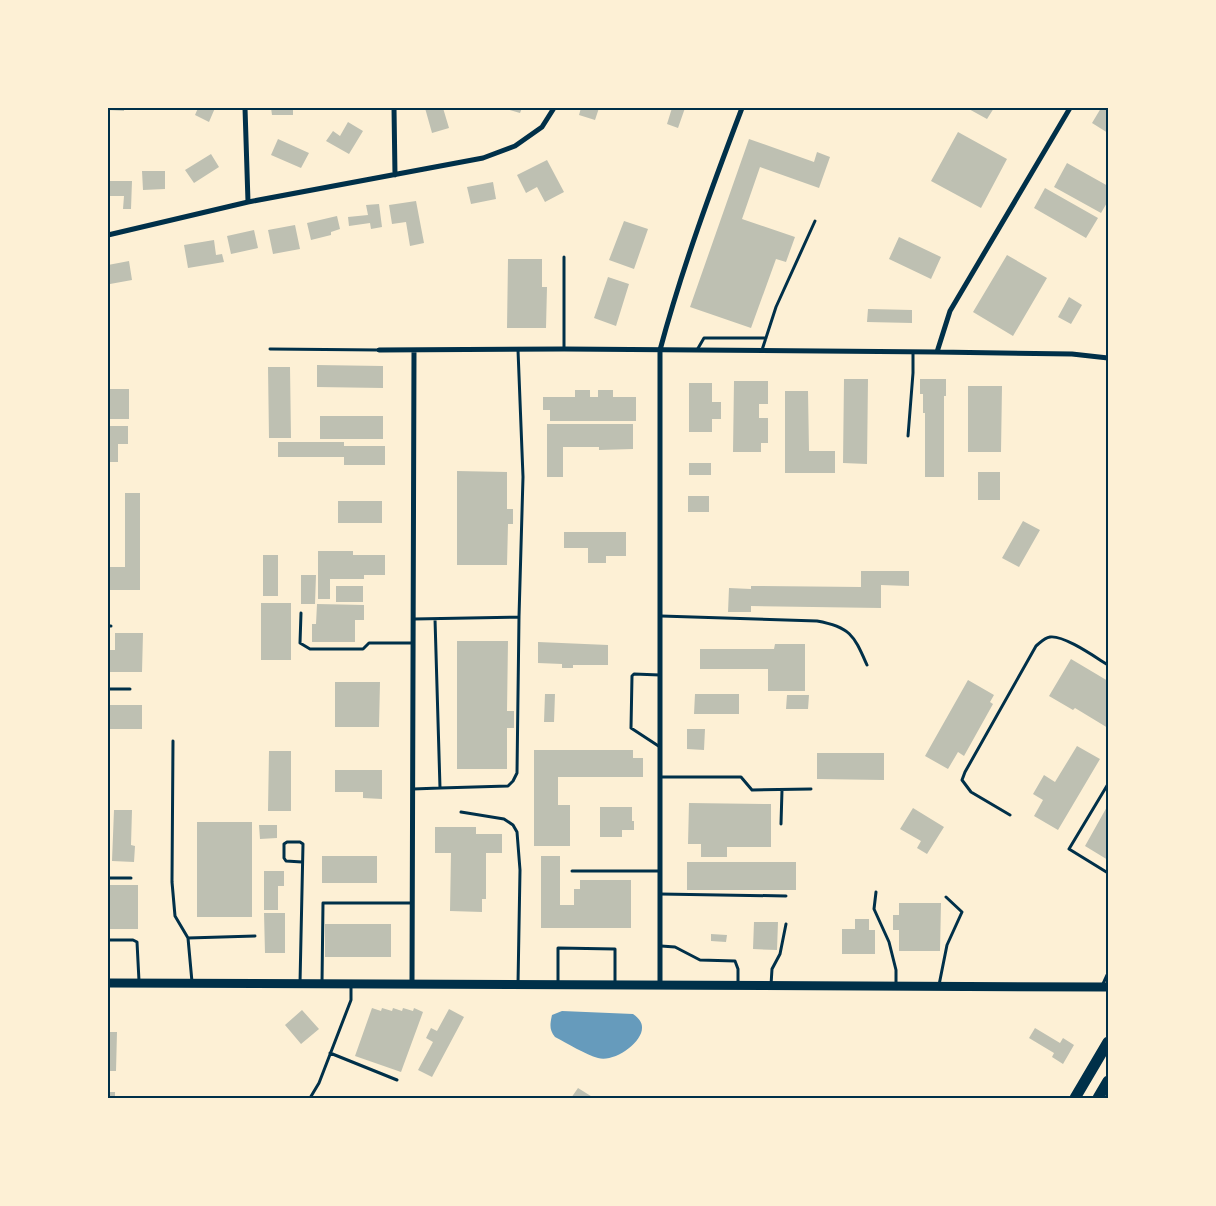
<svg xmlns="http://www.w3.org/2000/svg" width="1216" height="1206" font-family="Commissioner,sans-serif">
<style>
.water{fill:#669bbc}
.building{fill:#bec0b2}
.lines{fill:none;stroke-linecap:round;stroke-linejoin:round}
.service{stroke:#003049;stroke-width:3}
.minor{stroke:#003049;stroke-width:5}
.secondary{stroke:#003049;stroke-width:9}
.trunk{stroke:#003049;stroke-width:11}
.neatline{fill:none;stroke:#003049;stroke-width:2}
</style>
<rect width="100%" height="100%" fill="#fdf0d5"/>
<path class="water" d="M562,1011L633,1014C637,1017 642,1021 642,1027C643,1043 613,1063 598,1058C586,1055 567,1043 555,1037C549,1030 550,1024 552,1015Z"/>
<path class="building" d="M108,108H124V111L108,110Z
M198,108H215L209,122L195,115Z
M271,108H293V115H272Z
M425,108H443L449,128L432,133Z
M503,108H522L520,113Z
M581,108H599L595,120L579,115Z
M672,108H685L678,128L667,124Z
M967,108H994L987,119Z
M1101,108H1108V133L1092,123Z
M348,122L363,131L349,154L326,141L333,131L340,136Z
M958,132L1007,159L981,208L931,181Z
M278,139L309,153L301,168L271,155Z
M749,139L814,162L817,152L830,157L819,188L760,167L742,219L795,237L786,262L776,259L751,328L690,307Z
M211,154L219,167L194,183L185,170Z
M547,160L564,192L545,202L537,187L526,193L517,175Z
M1067,163L1108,186V201L1101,213L1054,187Z
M142,171H165V189L143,190Z
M108,181H132L131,209H123L124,196H108Z
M493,182L496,199L471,204L467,187Z
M1045,188L1098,218L1086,238L1034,208Z
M416,201L424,243L410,246L406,222L392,224L389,205Z
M379,204L382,227L371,229L370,223L349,226L348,217L368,215L366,205Z
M337,216L340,229L331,232V235L311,240L307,223Z
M624,221L648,229L634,269L609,260Z
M295,225L300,249L273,254L268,230Z
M254,230L258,248L231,254L227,236Z
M899,237L941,257L931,279L889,259Z
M214,240L216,255L222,254L224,262L188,268L184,245Z
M1007,255L1047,278L1013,336L973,312Z
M508,259H542V287H547L546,328H507Z
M129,261L132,280L110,284L108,265Z
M608,277L629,284L616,326L594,318Z
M1069,297L1082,305L1071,324L1058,317Z
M868,309L912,310V323L867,322Z
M317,365L383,366V388L317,387Z
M268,367H290L291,438H269Z
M844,379H868L867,464L843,463Z
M920,379H946V396H944V477H925V413H923V394H920Z
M734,381H768V404H759V418H768V443H761V452H733Z
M689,383H712V402H721V419H712V432H689Z
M968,386H1002L1001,452H968Z
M110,389H129V419H109Z
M575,390H590V397H598V390H613V397H636V421H550V410H543V397H575Z
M785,391H808L809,451H835V473H785Z
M320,416H383V439H320Z
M547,424H633V449L599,450V447H563V477H547Z
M108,426H128V444H118V462H108Z
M278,442H344V446H385V465H344V457H278Z
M689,463H711V475H689Z
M457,471L507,472V509H513V524H508L507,565H457Z
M978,472H1000V500H978Z
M125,493H140V590H108V567H125Z
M688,496H709V512H688Z
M338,501H382V523H338Z
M1023,521L1040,530L1019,567L1002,558Z
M564,532H626V556H606V563H588V548H564Z
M318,551H353V555H385V575H364V579H330V599H318Z
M263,555H278V596H263Z
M861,571H909V586L881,585V608L751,606V612H728L729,588L751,589V586L861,587Z
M301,575H316L315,604H301Z
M336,586H363V602H336Z
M261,603H291V660H261Z
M317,604L364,605V620H355V642H312V624H316Z
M115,633H143L142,672H108V650H115Z
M457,641H508L507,711H514V728H507V769H457Z
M538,642L608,645V665H573V668H562V664L538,663Z
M775,644H805V691H768V669H700V649H774Z
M1071,659L1108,681V728L1075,708L1073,710L1049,696Z
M968,680L994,695L990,702L993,704L964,756L958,752L948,769L925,756Z
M335,682H380L379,727H335Z
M545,694H555L554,722H544Z
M695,694H739V714H694Z
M787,695H809L808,709H786Z
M108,705H142V729H108Z
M687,729H705L704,750L687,749Z
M1077,746L1100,759L1058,830L1034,816L1043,800L1033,794L1044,775L1055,782Z
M534,750H633V758H643V777H558V805H570V846H534Z
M269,751H291V811H268Z
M817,753H884V780L817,779Z
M335,770H382V799L363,798V792H335Z
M689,803L771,804V847H727V857H701V844H688Z
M1108,805V860L1085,846Z
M600,807H632V821H634V830H622V837H600Z
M913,808L944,827L927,854L917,848L921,841L900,829Z
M114,810H132L131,845L135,846L134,862L112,861Z
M197,822H252V917H197Z
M259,825H277V838L260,839Z
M435,827H476V834H502V853H486V899H482V912L450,911L451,853H435Z
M322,856H377V883H322Z
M541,856H560V905H574V889H580V880H631V928H541Z
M687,862H796V890H687Z
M264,871H284V886H278V910H264Z
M108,885H138V929H108Z
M899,903H941L940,951H899V930H893V915H899Z
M264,913H285V953H265Z
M855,919H869V930H875V954H842V929H855Z
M754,922H778L777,950L753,949Z
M325,924H391V957H325Z
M711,934L727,935L726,942L711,941Z
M372,1008L381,1011L382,1008L392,1011L393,1008L402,1011L403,1008L413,1011L414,1008L423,1012L401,1072L355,1056Z
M449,1009L464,1017L432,1077L418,1070L433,1042L426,1038L431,1028L437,1031Z
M302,1010L319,1029L301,1044L285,1025Z
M1035,1028L1060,1043L1063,1038L1074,1045L1063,1064L1052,1057L1054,1053L1029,1038Z
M108,1032H117L116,1071H108Z
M578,1088L594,1098H571Z
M108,1092H115V1098H108Z"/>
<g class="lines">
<path class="service" d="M270,349L379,350
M564,349V257
M697,350L704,338H766
M762,350L776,307L815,221
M908,436L913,373V352
M301,613L300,643L310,649H363L369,643H413
M661,616L817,621C851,627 854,636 867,665
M414,619L519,617L523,477L518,350
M108,626H111
M108,689H130
M173,741L172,882L175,916L188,938L255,936
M660,747L631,728L632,676L634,674L660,675
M661,777H741L752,790L811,789
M1108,784L1069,849L1108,873
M440,788L508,786L513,781L517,773L519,617
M413,789L440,788L435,619
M461,812L504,819L513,825L517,832L520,870L518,984
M1010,815L971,792L962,780L965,772L1036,646C1041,642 1044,638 1050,637C1064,635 1095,657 1108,665
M781,824L782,790
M572,871H660
M108,878H131
M876,892L874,909L889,942L896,970V985
M660,894L786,896
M188,938L192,982
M108,940H133L137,942L139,981
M661,946L675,947L700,960L735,961L738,969V985
M300,983L303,844L300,842H287L284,844V858L286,861L302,862
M322,983L323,903H412
M558,984V948L615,949V984
M771,985L772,969L780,954L786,924
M939,985L947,945L962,912L946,897
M1102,986L1108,973
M330,1053L397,1080
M310,1098L319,1083L351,1000V985"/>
<path class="minor" d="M245,108L248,202
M394,108L395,175
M108,235L248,202L483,158L515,146L542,127L554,108
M379,350L564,349L937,352L1072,354L1108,358
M937,352L950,311L1070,108
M412,984L414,350
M660,985V350C682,268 712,187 742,108"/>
<path class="secondary" d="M108,983L1108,987"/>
<path class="trunk" d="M1075,1098L1108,1042
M1098,1098L1108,1081"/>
</g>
<rect width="1216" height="1206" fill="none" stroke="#fdf0d5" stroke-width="218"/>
<rect x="109" y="109" width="998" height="988" class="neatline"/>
</svg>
